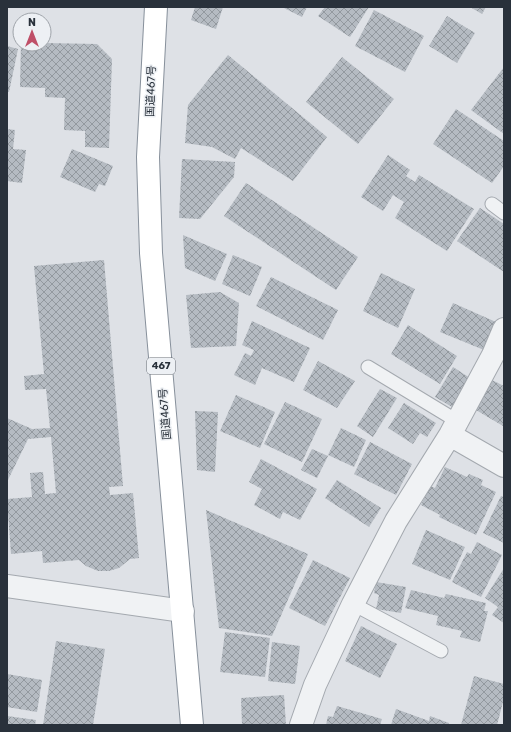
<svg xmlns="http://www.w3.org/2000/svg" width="511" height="732" font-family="Rubik,'Noto Sans JP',sans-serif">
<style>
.building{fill:url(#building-cross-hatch)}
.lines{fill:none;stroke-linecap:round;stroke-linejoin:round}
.service-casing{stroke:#a4a9af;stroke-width:15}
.minor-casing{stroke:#a4a9af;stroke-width:24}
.trunk-casing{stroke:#87909b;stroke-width:24}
.service{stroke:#f0f2f4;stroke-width:13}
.minor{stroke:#f0f2f4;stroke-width:22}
.trunk{stroke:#fff;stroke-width:22}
.labels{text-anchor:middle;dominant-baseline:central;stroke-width:3;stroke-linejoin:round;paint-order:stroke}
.shield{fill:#edf0f4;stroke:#646a72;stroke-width:1}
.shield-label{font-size:10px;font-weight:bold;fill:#29313b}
.street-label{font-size:11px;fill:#29313b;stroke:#edf0f4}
</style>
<defs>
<pattern id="building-cross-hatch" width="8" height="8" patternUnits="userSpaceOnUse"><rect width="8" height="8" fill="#b5bbc2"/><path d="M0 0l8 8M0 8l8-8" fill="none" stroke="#93999f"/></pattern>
</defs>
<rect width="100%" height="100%" fill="#dee1e6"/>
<path class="building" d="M195,7H223L216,29L191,20Z
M282,7H307L302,17Z
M325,7H369L350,37L318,16Z
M470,7H486L482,14Z
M374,10L424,36L405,72L355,46Z
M447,16L475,33L457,63L429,46Z
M44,43L97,44L112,59L109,148L85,147V131L64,130L65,98L45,97V88L20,87L21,44H44Z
M7,46L18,49L9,92H7Z
M228,55L327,137L293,181L241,148L235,159L212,147L185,143L188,105Z
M342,57L394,99L358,144L306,102Z
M504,67V134L471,110Z
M456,109L504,141V166L492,183L433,144Z
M7,129L15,130L13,149L26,150L22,183L7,181Z
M72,149L113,166L105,186L99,184L95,192L60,177Z
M388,155L410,170L406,176L415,182L419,175L474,209L447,251L395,218L404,202L393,195L383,211L361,197Z
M182,159L235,162L234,177L200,219L179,218Z
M246,183L358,257L336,290L224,216Z
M480,208L504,224V272L457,241Z
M183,235L227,254L215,281L185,268Z
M233,255L262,267L250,296L222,284Z
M104,260L123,486L109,487L110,495L133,493L139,558L130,559L119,568L109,571H98L86,566L79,560L43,563L42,551L11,554L7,499L32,497L30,473L43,472L45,494L56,493L51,437L28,439L7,482V418L32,429L50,428L46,389L25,390L24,376L44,374L34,266Z
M381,273L415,289L398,328L363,311Z
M271,277L338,310L323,340L256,306Z
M220,292L239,303L236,346L191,348L186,295Z
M453,303L496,322L484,350L440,332Z
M252,321L310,348L294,382L262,368L255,385L234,375L245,353L251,356L254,350L242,345Z
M408,325L457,356L440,384L391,354Z
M318,361L355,381L337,408L303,390Z
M453,367L470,378L452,407L435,397Z
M492,380L504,386L503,426L476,410Z
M380,389L397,398L373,437L357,426Z
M236,395L275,412L260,448L220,431Z
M285,402L322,419L302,462L264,444Z
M404,403L436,423L427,437L420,433L413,444L388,428Z
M195,411L218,412L215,472L197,470Z
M341,428L366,440L354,467L328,455Z
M370,442L412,464L396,495L354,474Z
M312,449L328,456L317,478L301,470Z
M261,459L317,489L300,520L283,512L280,519L254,505L262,489L249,482Z
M445,467L467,477L469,474L483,480L481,485L496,492L476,535L439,517L440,515L421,505L430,486L435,488Z
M337,480L381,508L369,527L325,498Z
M501,496L504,497V543L483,533Z
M206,510L308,554L272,636L219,628Z
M426,530L465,547L450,580L412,564Z
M477,542L502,555L481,597L452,582L467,552L471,554Z
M313,560L350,578L325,626L289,608Z
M504,568V623L492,615L498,607L485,598Z
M376,582L406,587L401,613L376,609L379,595L374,593Z
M411,590L444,598L446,594L486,603L484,611H488L480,642L460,637L462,631L436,625L438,616L405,608Z
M361,626L397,644L380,678L345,661Z
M225,632L270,638L265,677L220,672Z
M56,641L105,649L93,725H43Z
M272,642L300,646L295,684L268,681Z
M7,674L42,680L37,712L7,707Z
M474,676L504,684V698L497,725H461Z
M284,695L286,725H242L241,698Z
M337,706L382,719L380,725H326L328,716L333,717Z
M396,709L429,721L430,716L449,723V725H391Z
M7,716L36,720L35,725H7Z"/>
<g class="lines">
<defs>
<path id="service" d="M492,204L504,213
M368,367L457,421
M353,604L441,651"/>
<path id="minor" d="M450,435L504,466
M7,586L183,611
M301,725L315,685L353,604L396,521L450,435L493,355L504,329"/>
<path id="trunk" d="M156,7L148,157L151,253L192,725"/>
</defs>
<use href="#service" class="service-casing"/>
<use href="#minor" class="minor-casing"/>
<use href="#trunk" class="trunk-casing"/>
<use href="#service" class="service"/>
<use href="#minor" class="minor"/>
<use href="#trunk" class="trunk"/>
</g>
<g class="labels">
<rect class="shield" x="147" y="358" width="28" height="16" rx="3"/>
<g class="shield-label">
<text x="161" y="366">467</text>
</g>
<g class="street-label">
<text transform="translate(151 91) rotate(-88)">国道467号</text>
<text transform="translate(165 414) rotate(-95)">国道467号</text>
</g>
</g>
<rect width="511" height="732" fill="none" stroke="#29313b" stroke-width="16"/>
<g transform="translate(32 32)"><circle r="19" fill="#edf0f4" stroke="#9fa4aa"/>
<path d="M0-3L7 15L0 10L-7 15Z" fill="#bf4f68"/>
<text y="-6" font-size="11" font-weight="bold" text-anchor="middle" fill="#29313b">N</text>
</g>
</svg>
